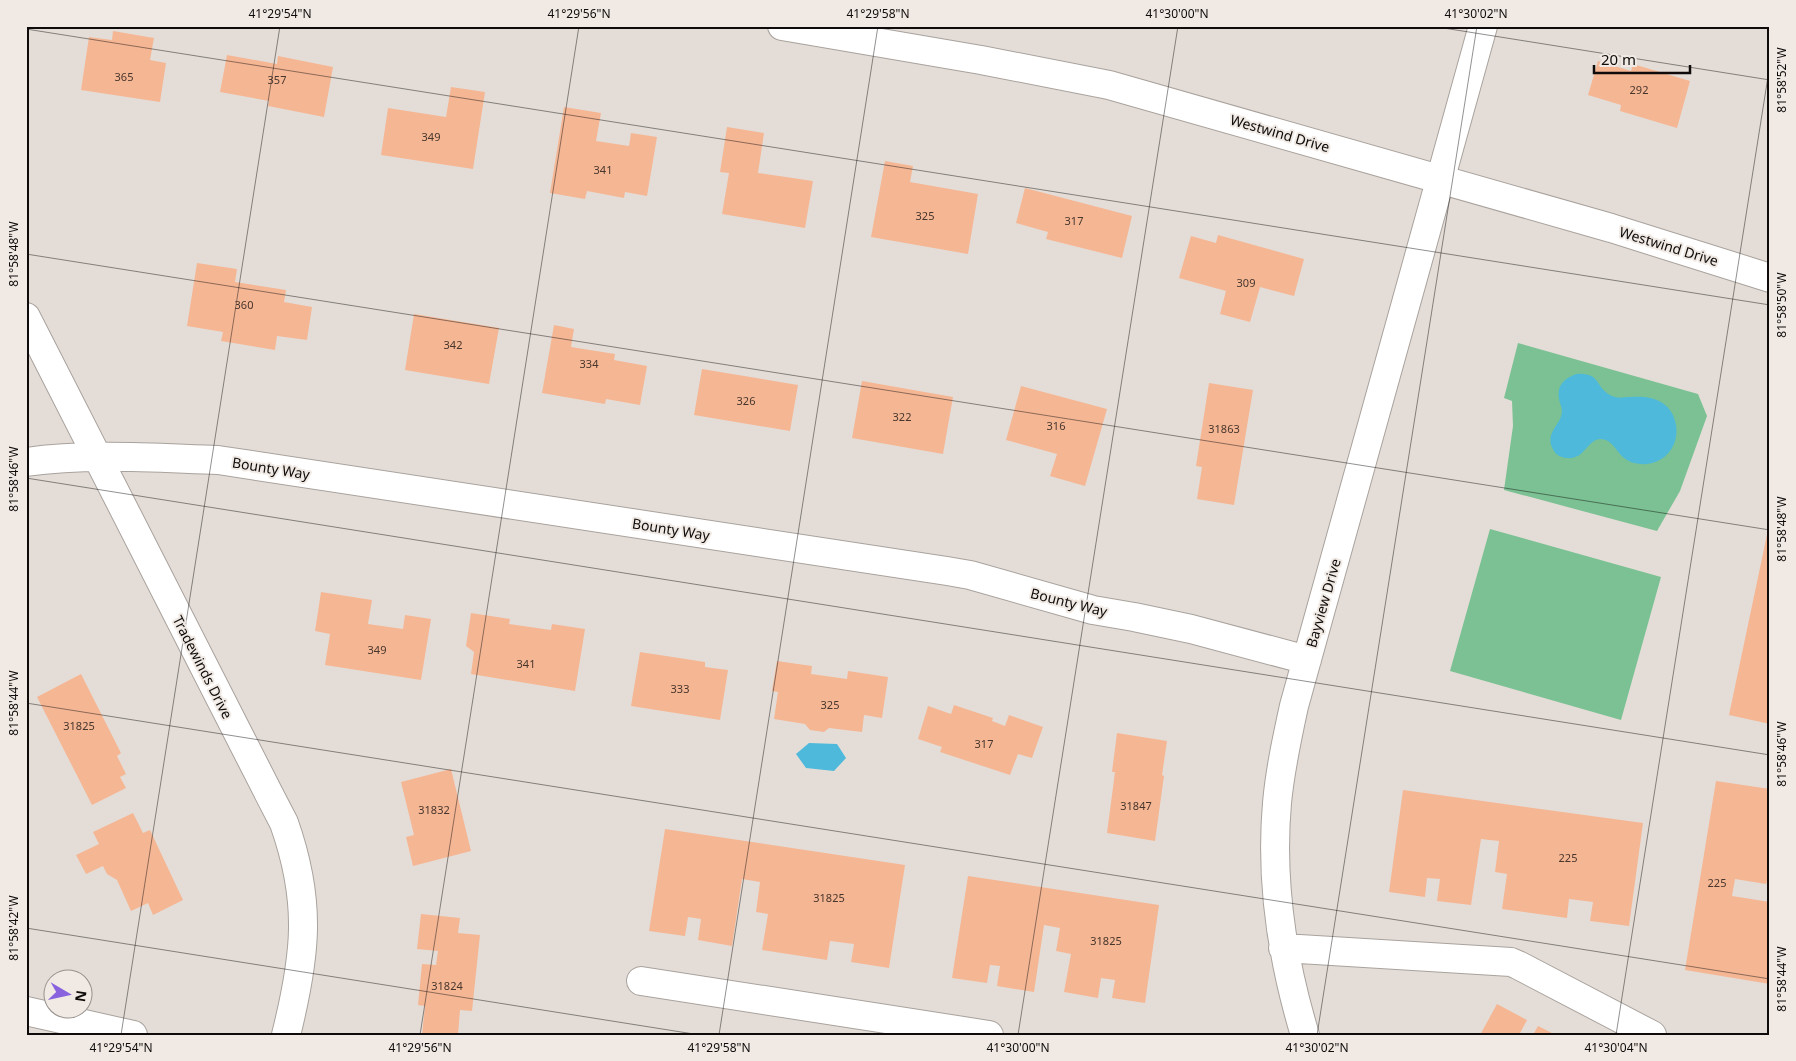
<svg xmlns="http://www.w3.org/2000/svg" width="1796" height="1061" font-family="'Noto Sans',sans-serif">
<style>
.green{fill:#7bc193}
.water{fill:#4eb9db}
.building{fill:#f5b694}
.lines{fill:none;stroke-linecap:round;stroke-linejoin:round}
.minor-casing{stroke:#a9a29d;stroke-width:30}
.minor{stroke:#fff;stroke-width:28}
.ticks{fill:none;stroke:#0e0b0a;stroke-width:1;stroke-opacity:0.45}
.labels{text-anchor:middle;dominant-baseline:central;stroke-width:4;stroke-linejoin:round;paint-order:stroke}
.number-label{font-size:11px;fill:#48362c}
.street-label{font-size:14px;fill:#0e0b0a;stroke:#f1eae4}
.neatline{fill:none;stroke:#0e0b0a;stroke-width:2}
.ticks-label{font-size:12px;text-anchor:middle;fill:#0e0b0a}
</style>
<rect width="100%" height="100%" fill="#e4ddd7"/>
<path class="green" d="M1518,343L1698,394L1707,416L1680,491L1657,531L1504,490L1513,426L1512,401L1504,398Z
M1490,529L1661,577L1621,720L1450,671Z"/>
<path class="water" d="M1576,374C1602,372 1594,388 1612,396C1619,399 1624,397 1630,397C1652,395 1672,401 1676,425C1680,451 1658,469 1634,463C1616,458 1616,440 1601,439C1587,439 1585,460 1567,458C1562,458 1556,455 1554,451C1541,431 1567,423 1561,406C1555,390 1560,380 1576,374Z
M809,743L837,744L846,758L834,771L806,768L796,754Z"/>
<path class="building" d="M113,31L154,38L150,60L166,63L160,102L81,90L89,37L112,40Z
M227,55L277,64L278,56L333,67L324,117L268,106L269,101L220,92Z
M1598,61L1631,71L1633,64L1690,81L1677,128L1620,111L1621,105L1588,95Z
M451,87L485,92L473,169L381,155L388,108L446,117Z
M564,107L601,113L596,141L629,146L631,133L657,137L647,196L625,192L624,198L587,191L585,199L550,193Z
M727,127L764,133L758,173L813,181L805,228L722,214L729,173L720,172Z
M885,161L913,166L910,182L978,194L968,254L871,237Z
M1025,188L1132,216L1122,258L1046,239L1048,232L1016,223Z
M1218,235L1304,259L1294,296L1260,287L1250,322L1220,314L1226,291L1179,278L1191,236L1216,243Z
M197,263L237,269L235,282L286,290L284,302L312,307L307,340L277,336L275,350L221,341L223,332L187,326Z
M414,314L499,328L489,384L405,370Z
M554,325L574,329L571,347L615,354L614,360L647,366L640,405L606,399L605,404L542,393Z
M702,369L798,385L790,431L694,415Z
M862,381L953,397L943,454L852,438Z
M1209,383L1253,390L1234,505L1197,499L1202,467L1196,466Z
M1021,386L1107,409L1085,486L1050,476L1057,454L1006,440Z
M1769,525H1770V724L1729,715Z
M321,592L372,600L368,624L403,629L405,615L431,619L421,680L325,665L330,634L315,631Z
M471,613L510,619L509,624L551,630L552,624L585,629L575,691L471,674L474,652L466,646Z
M640,652L705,662V667L728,670L720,720L631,706Z
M777,661L812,666L811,674L847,679L848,671L888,677L882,718L864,715L862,732L829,728L824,732L810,730L805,724L774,719L778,692L772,691Z
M81,674L121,753L117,756L126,774L120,777L126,788L92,805L37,697Z
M954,705L993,718L992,721L1005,726L1009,715L1043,727L1032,758L1018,754L1010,775L940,752L942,747L918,739L928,706L951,714Z
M1117,733L1167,741L1162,775L1164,776L1155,841L1107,833L1115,772H1112Z
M451,769L471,851L413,866L406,837L414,835L401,782Z
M1716,781L1770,789V870L1766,884L1735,879L1732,896L1770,902V984L1685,970Z
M1403,790L1643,823L1629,926L1590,921L1593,902L1569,899L1567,918L1502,909L1507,874L1495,872L1499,841L1481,839L1471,905L1437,901L1440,879L1427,878L1425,897L1389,892Z
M133,813L143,833L150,830L183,900L153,915L148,903L131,911L117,880L107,874L103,866L86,874L76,855L99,844L93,832Z
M665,829L905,865L889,968L851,962L854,944L830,941L827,960L762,950L768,914L756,912L760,882L742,879L732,946L698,940L701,919L688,917L685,936L649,931Z
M968,876L1159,905L1145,1003L1112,998L1115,980L1101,978L1098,998L1064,992L1071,954L1056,951L1060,928L1044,925L1034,992L997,986L1000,966L990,965L987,983L952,978Z
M421,914L460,918L458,933L480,935L472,1011L460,1010L458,1035H422L425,1006L418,1005L422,964L436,965L438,951L417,949Z
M1497,1004L1527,1020L1519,1035H1480Z
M1538,1026L1550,1032L1555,1035H1533Z"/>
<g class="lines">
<defs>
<path id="minor" d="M782,26L981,60L1109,85L1611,228L1770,278
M26,317C112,486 197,655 284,823C312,902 306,955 286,1035
M26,462C90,453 154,458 218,460L947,571L970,575L1093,610L1134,617L1191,629L1307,660
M1283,948L1511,962L1518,965L1652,1035
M641,981L989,1035
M26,1011L133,1035
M1305,1035C1282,959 1270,882 1277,803C1280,770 1287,738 1294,706L1483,26"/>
</defs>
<use href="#minor" class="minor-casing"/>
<use href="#minor" class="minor"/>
</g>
<path class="ticks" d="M1431,26L1770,80M26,29L1770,305M26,254L1770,530M26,478L1770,755M26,703L1770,979M26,928L700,1035M121,1035L280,26M420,1035L579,26M719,1035L878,26M1018,1035L1178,26M1317,1035L1477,26M1616,1035L1770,64"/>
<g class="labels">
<g class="number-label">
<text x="124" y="76">365</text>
<text x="277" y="79">357</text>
<text x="1639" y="89">292</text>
<text x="431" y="136">349</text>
<text x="603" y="169">341</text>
<text x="925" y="215">325</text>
<text x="1074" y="220">317</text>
<text x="1246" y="282">309</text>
<text x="244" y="304">360</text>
<text x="453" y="344">342</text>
<text x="589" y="363">334</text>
<text x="746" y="400">326</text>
<text x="902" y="416">322</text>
<text x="1056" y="425">316</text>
<text x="1224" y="428">31863</text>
<text x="377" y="649">349</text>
<text x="526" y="663">341</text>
<text x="680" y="688">333</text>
<text x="830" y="704">325</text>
<text x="79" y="725">31825</text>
<text x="984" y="743">317</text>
<text x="1136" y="805">31847</text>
<text x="434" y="809">31832</text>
<text x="1568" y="857">225</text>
<text x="1717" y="882">225</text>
<text x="829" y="897">31825</text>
<text x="1106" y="940">31825</text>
<text x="447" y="985">31824</text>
</g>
<g class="street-label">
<text transform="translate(1280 133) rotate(16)">Westwind Drive</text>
<text transform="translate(1669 246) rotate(17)">Westwind Drive</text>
<text transform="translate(271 468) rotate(9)">Bounty Way</text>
<text transform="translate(671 529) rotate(9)">Bounty Way</text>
<text transform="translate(1069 602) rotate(14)">Bounty Way</text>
<text transform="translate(1323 603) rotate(-74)">Bayview Drive</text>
<text transform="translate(203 667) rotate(63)">Tradewinds Drive</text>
</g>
</g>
<rect width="1796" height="1061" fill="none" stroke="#f1eae4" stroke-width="55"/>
<g transform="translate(68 994) rotate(99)"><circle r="24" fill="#f1eae4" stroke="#96918d"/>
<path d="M0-4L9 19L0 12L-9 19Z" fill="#8963de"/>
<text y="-8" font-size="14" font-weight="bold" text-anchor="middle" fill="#0e0b0a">N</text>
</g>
<path d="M1594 65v8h96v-8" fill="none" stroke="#0e0b0a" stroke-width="2.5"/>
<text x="1601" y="65" font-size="15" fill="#0e0b0a" stroke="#f1eae4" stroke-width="4" paint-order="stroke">20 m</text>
<rect x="28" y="28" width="1740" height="1006" class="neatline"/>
<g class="ticks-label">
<text x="280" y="18">41°29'54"N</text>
<text x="579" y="18">41°29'56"N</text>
<text x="878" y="18">41°29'58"N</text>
<text x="1177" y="18">41°30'00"N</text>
<text x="1476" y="18">41°30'02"N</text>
<text transform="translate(1782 80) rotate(-90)" y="4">81°58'52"W</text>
<text transform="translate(14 254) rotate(-90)" y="4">81°58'48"W</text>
<text transform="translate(1782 305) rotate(-90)" y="4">81°58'50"W</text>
<text transform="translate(14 479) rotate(-90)" y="4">81°58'46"W</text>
<text transform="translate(1782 529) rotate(-90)" y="4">81°58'48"W</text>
<text transform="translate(14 703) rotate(-90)" y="4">81°58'44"W</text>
<text transform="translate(1782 754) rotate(-90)" y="4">81°58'46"W</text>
<text transform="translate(14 928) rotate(-90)" y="4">81°58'42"W</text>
<text transform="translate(1782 979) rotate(-90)" y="4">81°58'44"W</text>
<text x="121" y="1052">41°29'54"N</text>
<text x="420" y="1052">41°29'56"N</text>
<text x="719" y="1052">41°29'58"N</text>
<text x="1018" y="1052">41°30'00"N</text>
<text x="1317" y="1052">41°30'02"N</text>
<text x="1616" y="1052">41°30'04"N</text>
</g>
</svg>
